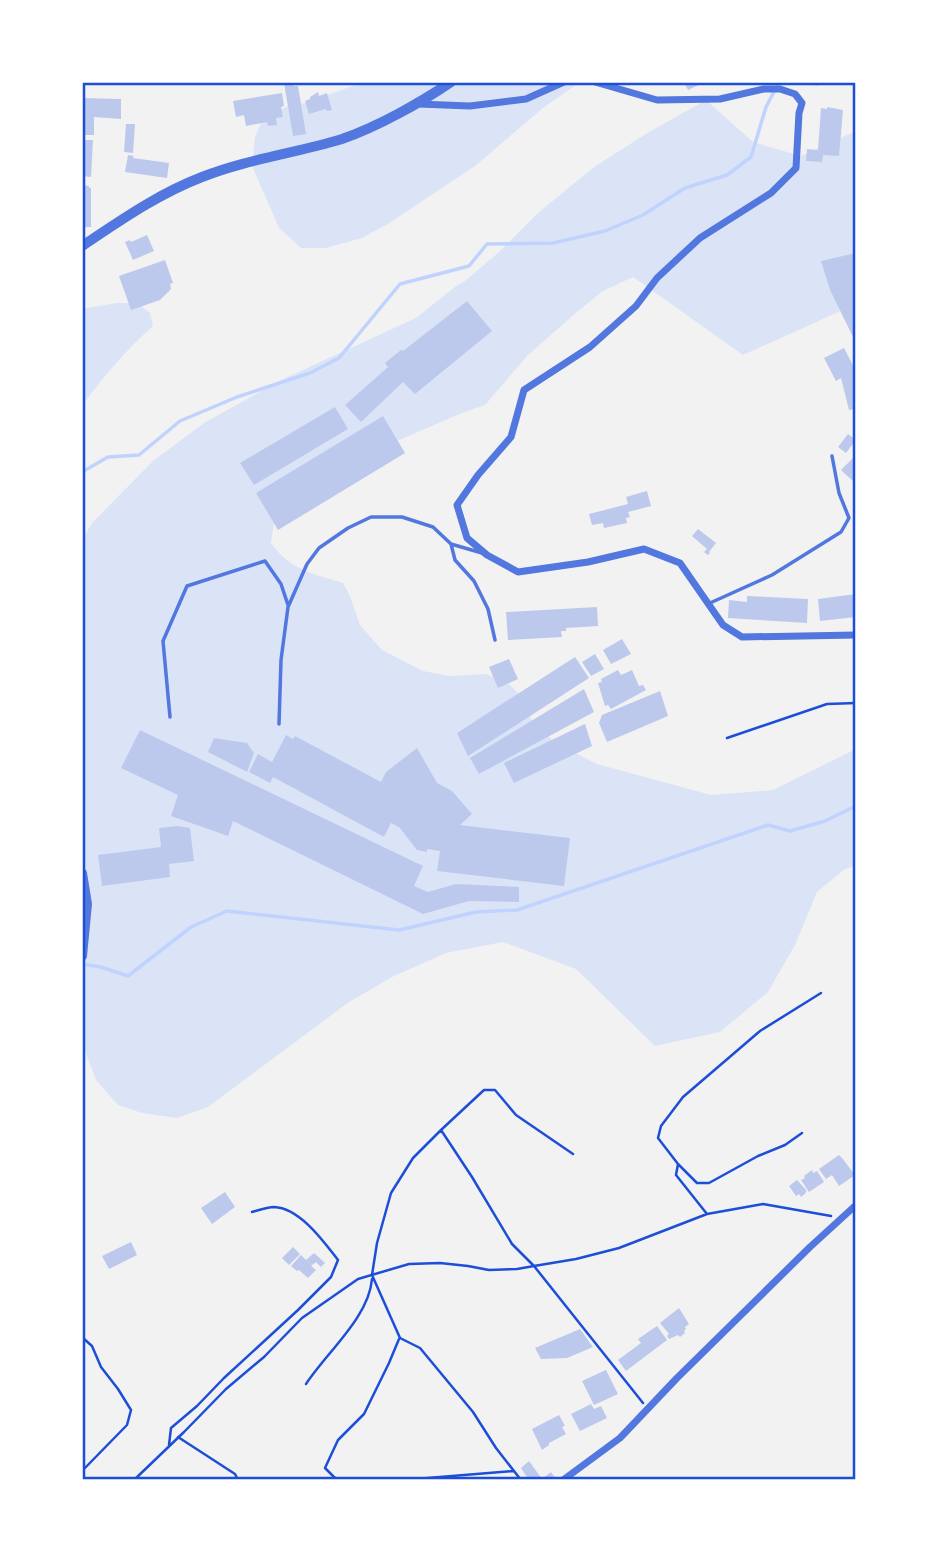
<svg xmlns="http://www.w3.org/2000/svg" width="938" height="1562" font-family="Montserrat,sans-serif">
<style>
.green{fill:#dbe4f7}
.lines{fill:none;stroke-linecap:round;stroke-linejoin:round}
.stream{stroke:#bfd3fe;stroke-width:3.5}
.building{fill:#bdc9ec}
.path{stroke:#1d4ed8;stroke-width:2.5}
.service{stroke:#5277de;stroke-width:3.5}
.minor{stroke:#5277de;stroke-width:7}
.tertiary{stroke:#5277de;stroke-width:10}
.neatline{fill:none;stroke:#1d4ed8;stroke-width:2.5}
</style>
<rect width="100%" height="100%" fill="#f2f2f2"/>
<path class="green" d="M364,82H580L543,108L475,166L388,224L362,238L326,248H301L279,228L252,166L255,137L263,119L288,106L305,103Z
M706,100L753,142L801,156L856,131V304L743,355L633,277L603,291L578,311L528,355L485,405L462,413L376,450L274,523L271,543C290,570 314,574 343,583L350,596L360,625L382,650L423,671L450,676L486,674L508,683L520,695L531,719L554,742L597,764L711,795L773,790L856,749V866L845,869L817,892L795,945L768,992L720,1032L655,1046L576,969L503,942L446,953L394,976L349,1002L208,1107L177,1118L142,1113L118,1105L96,1080L82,1043V540L92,523L153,461L204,423L279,381L416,318L456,286L465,281L499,252L538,213L594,167L649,132Z
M117,303H137L150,313L153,326C126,350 103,377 82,406V309Z"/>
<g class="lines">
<path class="stream" d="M807,82L817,84L821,82
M82,472L108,457L139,455L180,421L237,397L310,373L339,358L400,284L469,266L487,244L553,243L605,231L643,215L685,188L727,175L751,157L766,107L779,82
M82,964L101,967L128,976L191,927L227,911L399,930L476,912L517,910L768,825L790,831L825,821L856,806"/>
</g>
<path class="building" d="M290,82H293L294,86H298L306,134L293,136L284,83Z
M684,82H705L688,90Z
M318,92L319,96L327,93L332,110L327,111L326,109L309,114L305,101L310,99V97Z
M282,93L284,106L281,107L283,117L276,118L277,125L268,126L267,122L246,126L244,115L236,117L233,101Z
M82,98L121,99V119L94,117V135H82Z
M827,107L843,110L839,156L823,155L822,162L806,161L807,149L818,150L821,108L827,109Z
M126,124H135L133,153L124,152Z
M82,140H93L91,177L82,176Z
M128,155L134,156L133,158L169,163L167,178L125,172Z
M82,185L89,186V188H91V227H82Z
M147,235L154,251L133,260L125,242L130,240L131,242Z
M856,253V343L830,290L821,261Z
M165,260L173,283L170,284L171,289L160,300L131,310L119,276Z
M467,301L492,331L415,394L403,382L361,422L345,405L388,367L385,363L401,350L403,351Z
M844,348L856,371V409L849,410L841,378L836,381L824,358Z
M335,407L348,429L254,485L240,463Z
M383,416L405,453L278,530L256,493Z
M848,434L856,440L846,453L838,447Z
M856,455V480L854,482L841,470Z
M647,491L651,506L628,512L630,517L626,518L627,523L604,528L603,523L592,525L589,514L628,504L626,497Z
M698,529L716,543L709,552L710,553L708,555L704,552L707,549L692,536Z
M856,594V617L820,621L818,599Z
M747,596L808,599L807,623L728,618L729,600L747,602Z
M597,607L598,626L566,628V631H561L562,637L508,640L506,612Z
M622,639L631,654L611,664L603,650Z
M595,654L604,669L591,676L582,662Z
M575,657L589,678L468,756L457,733Z
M509,659L518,679L498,688L489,667Z
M618,670L621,675L632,670L639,686L643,685L646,690L611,709L608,705L605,706L598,683L602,682L601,679Z
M584,689L594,712L479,774L470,758Z
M660,691L668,716L607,742L599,723L602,715Z
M585,724L592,746L514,783L504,763Z
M140,730L423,866L414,886L428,892L456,884L519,887V902L469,901L423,914L233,821L228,836L171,816L178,795L121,768Z
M286,735L293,739L295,736L381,782L386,772L417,748L437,783L452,791L472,814L460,825L570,838L564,886L437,871L440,851L427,849V852L417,850L399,827L391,823L384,837L273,777L270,783L249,772L258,754L272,762Z
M214,738L247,743L254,753L247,772L208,752Z
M177,826L190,828L194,861L169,864L170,877L102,886L98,855L161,847L159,828Z
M839,1155L842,1158L855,1175L839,1186L832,1175L826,1179L819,1169Z
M812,1170L813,1173L817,1171L824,1182L809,1192L801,1180L805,1178L804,1176Z
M797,1180L807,1191L805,1192L806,1193L801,1197L799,1194L796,1196L789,1186Z
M225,1192L235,1207L212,1224L201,1208Z
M131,1242L137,1255L109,1269L102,1256Z
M293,1247L300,1254L289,1265L282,1258Z
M314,1253L325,1263L321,1267L316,1262L311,1266L316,1270L308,1278L299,1270L297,1271L291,1266L301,1255L306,1260Z
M679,1308L689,1324L685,1327L686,1329L684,1331L685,1333L680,1337L678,1335L669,1339L667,1336L669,1334L660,1323Z
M657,1326L667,1340L626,1371L618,1360L641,1343L638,1339Z
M580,1329L593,1347L567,1358L541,1359L535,1348Z
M606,1370L618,1394L594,1405L582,1381Z
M591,1404L594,1409L601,1406L607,1418L580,1431L571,1414Z
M559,1415L565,1426L562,1427L566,1434L549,1443V1445L542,1450L532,1429Z
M529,1461L542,1479L551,1472L556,1479L529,1480L521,1468Z"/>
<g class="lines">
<path class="path" d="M727,738L827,704L856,703
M441,1130L484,1090H495L516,1115L573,1154
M678,1164L658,1138L661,1126L683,1097L760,1031L821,993
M707,1214L676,1175L678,1164L697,1183H709L758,1156L785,1145L802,1133
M306,1384C327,1352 369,1317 372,1279
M643,1403L534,1266L576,1259L619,1248L707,1214L763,1204L831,1216
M178,1437L235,1474L238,1480
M169,1445L171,1428L197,1406L224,1378L298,1310L331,1277L338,1260C324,1242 300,1208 274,1207C268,1207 259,1210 252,1212
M82,1471L127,1425L131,1410L118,1389L101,1367L92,1346L83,1338
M134,1480L184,1432L226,1389L264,1357L302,1318L358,1279L409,1264L440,1263L468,1266L489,1270L517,1269L534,1266
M337,1480L325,1468L338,1440L364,1414L389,1363L399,1339
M403,1480L514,1471
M521,1480L496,1448L473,1412L420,1348L400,1338L372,1275L377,1243L391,1193L413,1158L441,1130L472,1177L512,1244L534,1266"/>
<path class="service" d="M451,544L455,560L474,581L488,609L495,640
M710,603L772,575L841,532L849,518L839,493L832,456
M170,717L163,641L187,586L265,561L281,584L288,605
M279,724L281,660L288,607L307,564L319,548L348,528L371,517H402L433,527L451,544L482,553"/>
<path class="minor" d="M595,82L657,100L720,99L764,89H780L795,94L802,103L799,113L796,168L771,193L700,238L657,278L636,306L590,347L524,390L511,437L478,475L457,505L467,538L487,555L518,572L588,562L644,549L680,563L723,625L742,637L856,635
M418,104L470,106L526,99L564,82
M563,1480L620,1438L677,1378L810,1247L856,1205"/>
<path class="tertiary" d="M82,246C121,220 158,194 202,177C248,159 296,153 342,139C377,127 420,103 451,82
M82,873L87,904L82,956"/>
</g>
<rect width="938" height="1562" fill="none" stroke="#ffffff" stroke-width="168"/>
<rect x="84" y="84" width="770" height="1394" class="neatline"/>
</svg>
